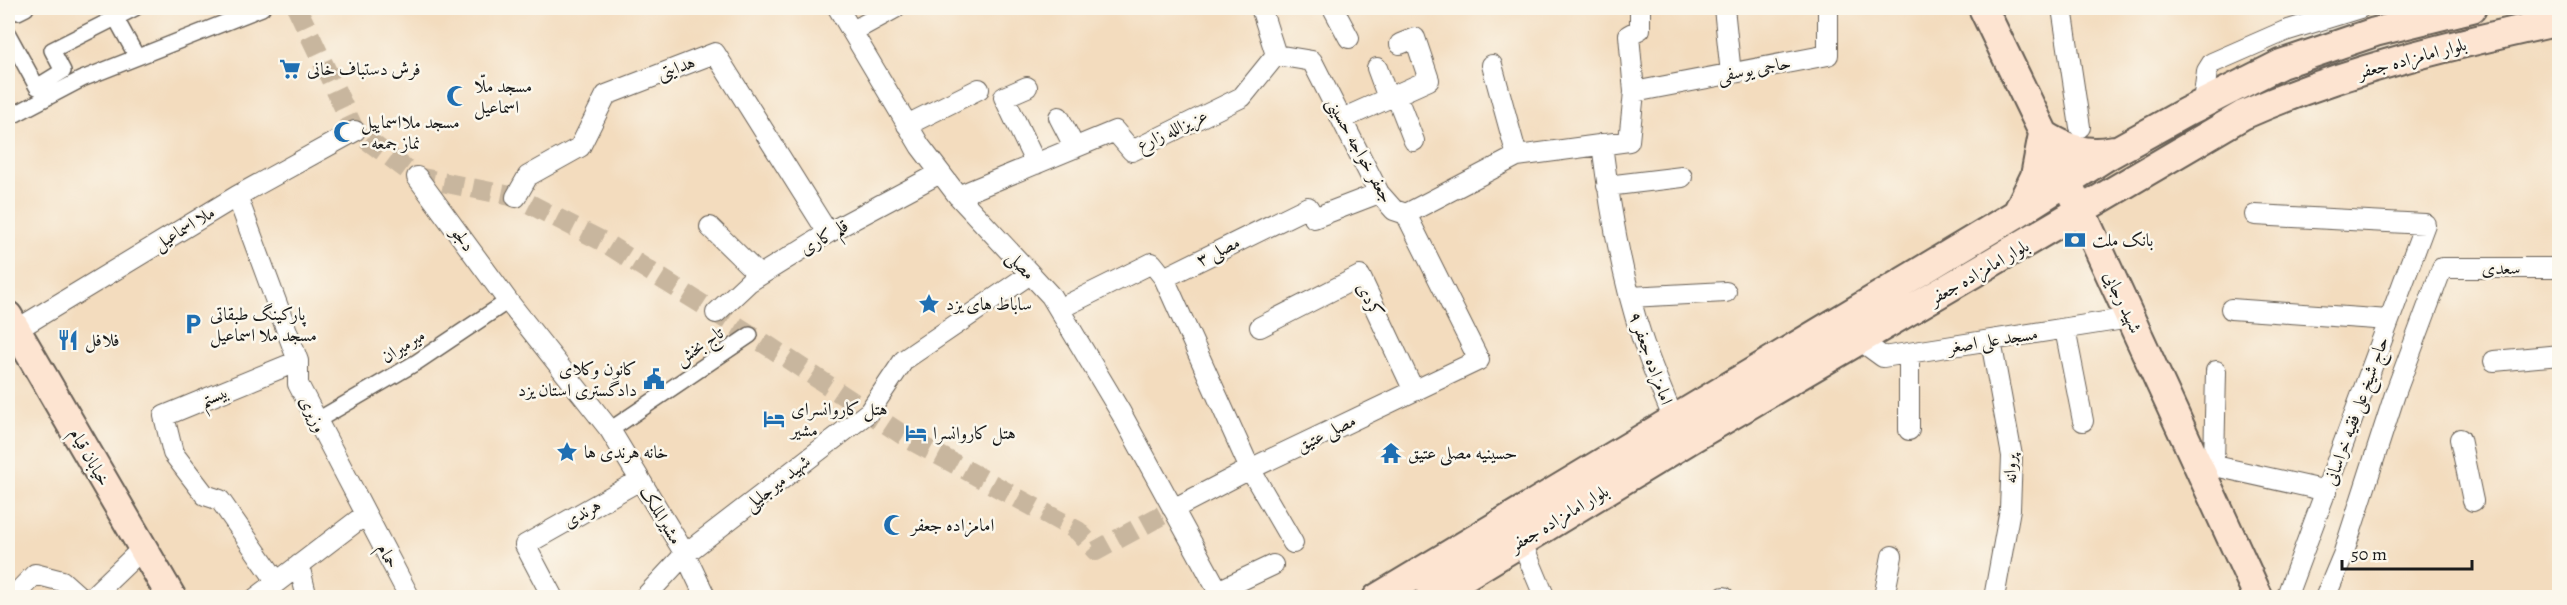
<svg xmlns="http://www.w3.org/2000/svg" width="2567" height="605" font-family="Alegreya,Amiri,serif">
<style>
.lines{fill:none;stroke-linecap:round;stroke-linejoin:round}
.minor-tunnel{stroke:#c8b69e;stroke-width:20;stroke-dasharray:20 10;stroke-linecap:butt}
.pedestrian-casing{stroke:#675f55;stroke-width:18}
.minor-casing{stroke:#675f55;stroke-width:22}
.secondary-casing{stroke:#675f55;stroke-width:32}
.pedestrian{stroke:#fff;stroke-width:15}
.minor{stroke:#fff;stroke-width:20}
.secondary{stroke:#fde4d1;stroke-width:28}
.labels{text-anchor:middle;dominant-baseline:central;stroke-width:5;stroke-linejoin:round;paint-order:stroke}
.street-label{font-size:18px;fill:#1c1c1c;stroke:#fbf7ec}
.poi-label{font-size:18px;fill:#1c1c1c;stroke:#fbf7ec;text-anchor:start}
</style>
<rect width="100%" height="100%" fill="#fbf7ec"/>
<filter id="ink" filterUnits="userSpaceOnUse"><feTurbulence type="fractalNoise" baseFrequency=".0167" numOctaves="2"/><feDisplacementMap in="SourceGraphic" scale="12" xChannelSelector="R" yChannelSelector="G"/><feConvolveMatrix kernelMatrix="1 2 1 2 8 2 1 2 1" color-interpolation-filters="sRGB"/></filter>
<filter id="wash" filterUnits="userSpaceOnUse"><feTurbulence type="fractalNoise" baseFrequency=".008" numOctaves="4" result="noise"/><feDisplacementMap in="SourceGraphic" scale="24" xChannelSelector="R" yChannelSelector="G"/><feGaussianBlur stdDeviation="1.35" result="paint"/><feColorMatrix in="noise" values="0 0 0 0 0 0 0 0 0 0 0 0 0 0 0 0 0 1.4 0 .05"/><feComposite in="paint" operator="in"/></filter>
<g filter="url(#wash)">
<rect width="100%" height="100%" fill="#f3dcbe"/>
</g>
<g filter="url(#ink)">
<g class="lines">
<path class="minor-tunnel" d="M297,8L355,131L417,177L516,197L602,241L770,347L909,439L1078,531L1096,551L1173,509"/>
<defs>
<path id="pedestrian" d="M15,8L18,12L26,8
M115,17L137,57
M8,34L37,87L63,71L52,50L135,8
M8,118L82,79L262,8
M316,421L417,362L508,301
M610,430L750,335"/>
<path id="minor" d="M838,8L920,146L958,196L1051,296L1121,413L1222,598
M1261,8L1276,55
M1333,8L1349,38
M1724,8L1731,74
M2062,8L2080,127
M853,31L895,8
M1492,65L1517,156
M1377,68L1388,98
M1027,87L1004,97L1036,164
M1634,92L1629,35L1640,29V8
M1396,95L1414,141
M2203,103L2207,71L2212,63L2285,31L2360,8
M1059,117L1075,148
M1342,119L1429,80L1415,38L1400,44
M907,125L979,89
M1602,144C1610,209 1621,276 1642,338C1651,366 1663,393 1674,420
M417,177L508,301L610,430L685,554L706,598
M1607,186L1682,177
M237,196L298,361V384L410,598
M958,196L1115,131L1132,151L1242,97L1276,55
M516,197L528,176L580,147L606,95L715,53L828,233
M1406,214L1517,156L1629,141L1634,92L1828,55V8
M2255,215L2425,224L2286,598
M710,227L759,275
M1164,278L1250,469L1293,543
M1630,297L1726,292
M1059,309L1152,263L1164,278L1308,207L1314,218L1379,193
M2231,309L2389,320
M716,313L749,282L828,233L940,173
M1260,327L1360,276L1414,391
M2065,329L2083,421
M16,330L237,196L355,131
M1861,341L1883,357L2130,318
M1991,341L2012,456L2010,509L1994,598
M2494,361L2560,355
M1909,430V354
M2460,439L2473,501
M2197,462L2327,491
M2214,464L2216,371
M1173,509L1250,469L1479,360L1406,214L1394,210L1379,193L1312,61L1276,55
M1521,541L1545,598
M299,565L307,598
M277,582L220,500L205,495L173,453L164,416L298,361
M1218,591L1273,565
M12,598L35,574L62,581L81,598
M91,598L143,548
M256,598L366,514
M553,598L525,545L640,480
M644,598L685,554L869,412L904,360L1030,274
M1724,598V597
M1890,598L1884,597L1892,556
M2325,598L2343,555L2395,394L2442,268H2560"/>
<path id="secondary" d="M1983,8L2081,211L2259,598
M2017,213L2035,176L2043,134C2066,149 2087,156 2114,150
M8,316L172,598
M1377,598L2016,214L2107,156L2186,112L2281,64L2375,32L2472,8
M1429,598L1694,437L2243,115C2344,70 2452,45 2560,21"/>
</defs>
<use href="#pedestrian" class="pedestrian-casing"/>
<use href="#minor" class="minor-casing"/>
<use href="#secondary" class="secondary-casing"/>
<use href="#pedestrian" class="pedestrian"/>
<use href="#minor" class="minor"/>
<use href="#secondary" class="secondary"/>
</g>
</g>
<defs>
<symbol id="supermarket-bare" viewBox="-9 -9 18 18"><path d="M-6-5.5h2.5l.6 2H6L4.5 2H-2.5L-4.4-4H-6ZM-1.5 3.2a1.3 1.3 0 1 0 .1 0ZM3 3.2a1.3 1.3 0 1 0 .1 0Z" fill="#1f6fb2" stroke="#fbf7ec" stroke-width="2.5" paint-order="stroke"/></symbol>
<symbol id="mosque-bare" viewBox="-9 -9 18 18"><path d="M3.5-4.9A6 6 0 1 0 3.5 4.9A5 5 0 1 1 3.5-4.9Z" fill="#1f6fb2" stroke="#fbf7ec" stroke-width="2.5" paint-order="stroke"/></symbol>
<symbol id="bank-bare" viewBox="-9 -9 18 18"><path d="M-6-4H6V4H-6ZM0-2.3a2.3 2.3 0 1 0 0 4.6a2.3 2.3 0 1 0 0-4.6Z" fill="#1f6fb2" stroke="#fbf7ec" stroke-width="2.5" paint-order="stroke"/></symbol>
<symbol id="sight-bare" viewBox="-9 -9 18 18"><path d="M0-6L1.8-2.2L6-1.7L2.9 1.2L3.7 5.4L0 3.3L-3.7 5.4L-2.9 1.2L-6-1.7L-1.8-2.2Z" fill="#1f6fb2" stroke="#fbf7ec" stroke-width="2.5" paint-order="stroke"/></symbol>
<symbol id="parking-bare" viewBox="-9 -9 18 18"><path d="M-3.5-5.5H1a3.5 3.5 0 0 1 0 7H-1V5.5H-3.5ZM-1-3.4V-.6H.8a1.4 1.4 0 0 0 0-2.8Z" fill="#1f6fb2" stroke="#fbf7ec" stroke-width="2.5" paint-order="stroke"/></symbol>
<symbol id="restaurant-bare" viewBox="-9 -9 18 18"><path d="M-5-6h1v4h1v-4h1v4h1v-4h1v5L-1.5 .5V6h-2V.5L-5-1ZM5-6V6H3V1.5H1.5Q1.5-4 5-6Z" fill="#1f6fb2" stroke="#fbf7ec" stroke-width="2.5" paint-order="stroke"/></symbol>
<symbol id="civic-bare" viewBox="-9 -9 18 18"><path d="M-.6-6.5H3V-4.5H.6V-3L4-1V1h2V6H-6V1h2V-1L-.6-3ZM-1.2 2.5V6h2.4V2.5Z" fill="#1f6fb2" stroke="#fbf7ec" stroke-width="2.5" paint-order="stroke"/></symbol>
<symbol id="hotel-bare" viewBox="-9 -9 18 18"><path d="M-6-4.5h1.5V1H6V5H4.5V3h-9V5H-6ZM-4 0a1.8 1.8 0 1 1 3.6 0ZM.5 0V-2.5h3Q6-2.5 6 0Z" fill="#1f6fb2" stroke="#fbf7ec" stroke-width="2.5" paint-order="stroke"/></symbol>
<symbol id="temple-bare" viewBox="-9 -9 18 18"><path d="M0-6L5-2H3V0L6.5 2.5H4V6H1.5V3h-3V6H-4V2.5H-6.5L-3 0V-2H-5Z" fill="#1f6fb2" stroke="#fbf7ec" stroke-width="2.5" paint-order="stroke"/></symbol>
</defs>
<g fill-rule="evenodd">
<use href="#supermarket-bare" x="275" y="54" width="30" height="30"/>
<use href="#mosque-bare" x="442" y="81" width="30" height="30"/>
<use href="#mosque-bare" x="329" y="117" width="30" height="30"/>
<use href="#bank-bare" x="2060" y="225" width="30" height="30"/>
<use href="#sight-bare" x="914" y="289" width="30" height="30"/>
<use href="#parking-bare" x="178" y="309" width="30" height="30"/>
<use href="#restaurant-bare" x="53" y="325" width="30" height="30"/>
<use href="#civic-bare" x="639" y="364" width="30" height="30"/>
<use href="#hotel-bare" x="759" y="404" width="30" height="30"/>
<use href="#hotel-bare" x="901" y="418" width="30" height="30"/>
<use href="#sight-bare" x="552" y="437" width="30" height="30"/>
<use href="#temple-bare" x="1376" y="438" width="30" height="30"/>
<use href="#mosque-bare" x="879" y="510" width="30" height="30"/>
</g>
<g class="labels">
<g class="street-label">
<text transform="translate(2412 58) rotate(-15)">بلوار امامزاده جعفر</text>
<text transform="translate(676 68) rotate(-21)">هدایتی</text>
<text transform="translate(1754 69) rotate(-11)">حاجی یوسفی</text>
<text transform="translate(1172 130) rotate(-25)">عزیزالله زارع</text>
<text transform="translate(1360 150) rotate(61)">جعفر خواجه حسینی</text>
<text transform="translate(184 228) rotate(-31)">ملا اسماعیل</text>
<text transform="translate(824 237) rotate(-30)">قلم کاری</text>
<text transform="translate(463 239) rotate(54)">دلجو</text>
<text transform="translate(1218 251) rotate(-26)">مصلی ۳</text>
<text transform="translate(1021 265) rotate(47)">مصلی</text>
<text x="2501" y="268">سعدی</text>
<text transform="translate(1979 272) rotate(-30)">بلوار امامزاده جعفر</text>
<text transform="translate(1370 300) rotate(63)">کردی</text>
<text transform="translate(2123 302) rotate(65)">شهید رجایی</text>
<text transform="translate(1993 340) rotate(-9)">مسجد علی اصغر</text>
<text transform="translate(403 346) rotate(-32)">میرمیران</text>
<text transform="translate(699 346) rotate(-34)">تاج بخش</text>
<text transform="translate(1651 358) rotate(70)">امامزاده جعفر ۹</text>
<text transform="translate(214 396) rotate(-23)">بیستم</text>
<text transform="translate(2356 411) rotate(-70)">حاج شیخ علی فقیه خراسانی</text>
<text transform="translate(313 414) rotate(64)">وزیری</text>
<text transform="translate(1326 433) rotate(-26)">مصلی عتیق</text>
<text transform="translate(90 457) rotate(60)">خیابان قیام</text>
<text transform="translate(2010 469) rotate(-91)">پروانه</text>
<text transform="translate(777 483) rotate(-38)">شهید میرجلیلی</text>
<text transform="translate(582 513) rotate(-30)">هرندی</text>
<text transform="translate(661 515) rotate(59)">مشیرالملک</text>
<text transform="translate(1559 518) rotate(-31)">بلوار امامزاده جعفر</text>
<text transform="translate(388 556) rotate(62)">حمام</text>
</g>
<g class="poi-label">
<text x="307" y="69">فرش دستباف خانی</text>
<text x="474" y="86">مسجد ملّا<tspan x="474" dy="21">اسماعیل</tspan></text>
<text x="361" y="122">مسجد ملااسماییل<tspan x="361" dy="21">- نماز جمعه</tspan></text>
<text x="2092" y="240">بانک ملت</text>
<text x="946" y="304">ساباط های یزد</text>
<text x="210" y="314">پارکینگ طبقاتی<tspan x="210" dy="21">مسجد ملا اسماعیل</tspan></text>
<text x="85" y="340">فلافل</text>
<text x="637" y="369" text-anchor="end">کانون وکلای<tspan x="637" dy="21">دادگستری استان یزد</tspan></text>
<text x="791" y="409">هتل کاروانسرای<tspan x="791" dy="21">مشیر</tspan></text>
<text x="933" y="433">هتل کاروانسرا</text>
<text x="584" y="452">خانه هرندی ها</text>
<text x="1408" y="453">حسینیه مصلی عتیق</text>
<text x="911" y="525">امامزاده جعفر</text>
</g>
</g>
<rect width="2567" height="605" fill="none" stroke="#fbf7ec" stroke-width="30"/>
<path d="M2342 560v9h130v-9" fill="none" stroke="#1c1c1c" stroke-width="3"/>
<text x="2351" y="560" font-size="18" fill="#1c1c1c" stroke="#fbf7ec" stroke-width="4.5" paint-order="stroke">50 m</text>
</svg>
